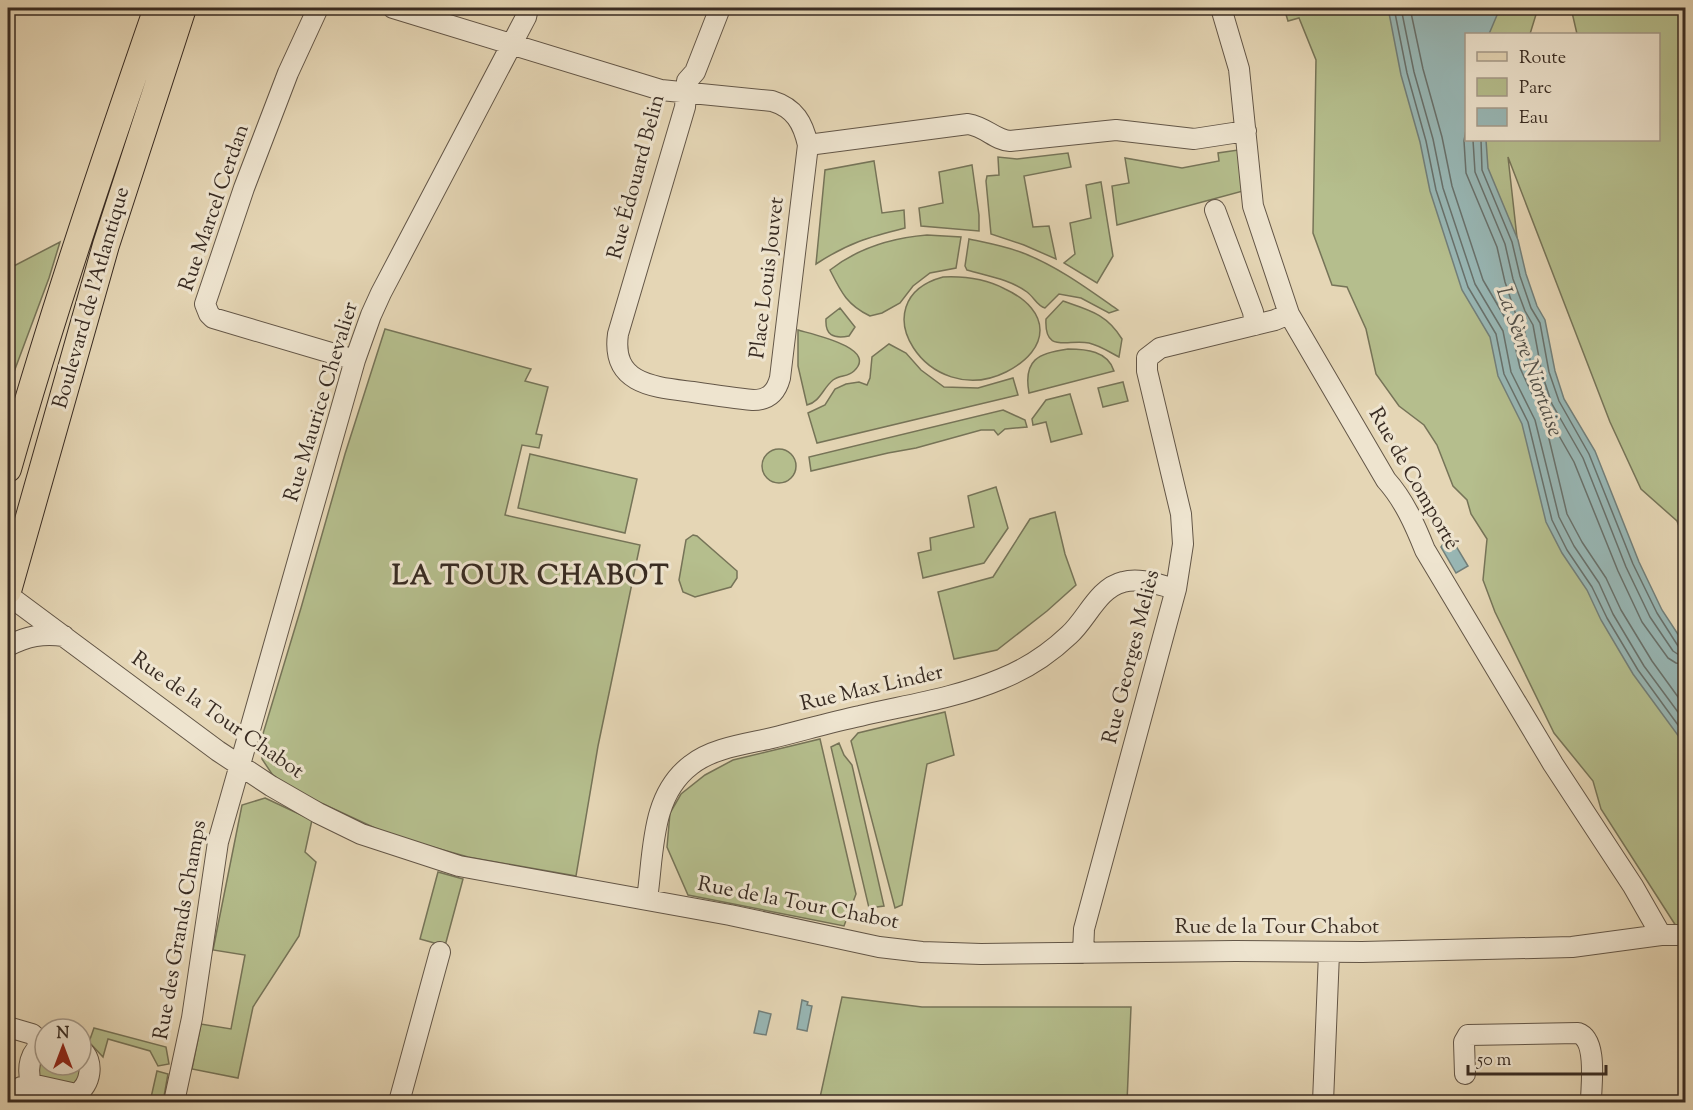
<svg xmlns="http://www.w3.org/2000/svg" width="1693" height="1110" font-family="'Sorts Mill Goudy',serif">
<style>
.green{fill:#b5be8d;stroke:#767458;stroke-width:1.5}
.water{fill:#98b7b5;stroke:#727f7a;stroke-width:1.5}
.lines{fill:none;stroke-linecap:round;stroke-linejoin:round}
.shore{stroke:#68716c;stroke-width:1.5}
.minor-casing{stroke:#635647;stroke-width:22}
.major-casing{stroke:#382b22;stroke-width:28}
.minor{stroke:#eee4cf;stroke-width:20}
.major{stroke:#e5d6b5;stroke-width:26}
.labels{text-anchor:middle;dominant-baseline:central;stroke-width:6;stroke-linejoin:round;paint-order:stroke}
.street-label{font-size:21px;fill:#382b22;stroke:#eee4cf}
.water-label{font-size:22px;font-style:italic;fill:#504e47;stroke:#eee4cf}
.district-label{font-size:27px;font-weight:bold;letter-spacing:1.5px;fill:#382b22;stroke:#eee4cf}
</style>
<rect width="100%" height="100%" fill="#e5d6b5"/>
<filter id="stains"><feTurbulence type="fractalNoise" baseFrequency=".00333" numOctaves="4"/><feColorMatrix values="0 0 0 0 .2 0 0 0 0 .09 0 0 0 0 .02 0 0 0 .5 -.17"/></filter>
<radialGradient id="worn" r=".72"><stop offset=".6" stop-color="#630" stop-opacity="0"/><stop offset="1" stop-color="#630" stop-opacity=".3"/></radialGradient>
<path class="green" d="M1284,8H1538L1530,34H1466V140H1658V34H1577L1571,8H1685V542L1677,521L1641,489L1610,422L1508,157L1530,354L1685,737V928L1676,926L1601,809L1593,781L1554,733L1495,612L1483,580L1487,539L1471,514L1467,500L1453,486L1437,445L1424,425L1399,406L1376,374L1366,329L1347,287L1332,285L1313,233L1316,60L1299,18L1288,21Z
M1238,150L1243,191L1117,225L1112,186L1129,183L1125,158L1182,168L1219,161L1218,153Z
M1068,153L1071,167L1024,176L1033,227L1049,226L1056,259L1024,245L991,234L986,181L987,176L999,175L998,157L1017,159Z
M874,161L882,213L904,210L905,228C869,237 848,243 816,264L825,170Z
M972,165L979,215V231L921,226L919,208L943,203L939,172Z
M1101,182L1113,256L1097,283L1064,263L1075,254L1070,223L1091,218L1086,185Z
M927,235L961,237L956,268L930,273L913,286L900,303L882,313L870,316C847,305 841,292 830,270C858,248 891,238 927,235Z
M969,239C987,243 1005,246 1023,253C1057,266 1088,289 1118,310L1109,313L1081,298L1059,294L1045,308C1037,306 1034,297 1027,292C1009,279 987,276 967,270L965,266Z
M60,242L49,278L8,388V269Z
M943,277C964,276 986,279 1005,289C1052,311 1051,349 1006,372C928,411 858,300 943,277Z
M1063,301C1089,310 1107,314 1122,339L1119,357C1109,352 1101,346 1089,343C1067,339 1044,354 1046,319Z
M840,308L855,327L849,336C833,339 825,335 826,319Z
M385,329L531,369L525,381L548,387L536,434L542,435L539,448L522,445L505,515L640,545L598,746L576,876L468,857L390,835L278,783L262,759V737L301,608L345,454Z
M798,330C811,334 879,348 854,371C848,377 840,375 833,380C823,388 820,402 807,405L798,366Z
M889,344L906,353L921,370L944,387L978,388L1013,378L1018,395L817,443L808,413L825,405L835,389L846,384L859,382L867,385L870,378L872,357Z
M1068,349C1086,349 1108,351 1114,371L1029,393C1023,360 1038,353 1068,349Z
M1123,382L1128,401L1103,407L1098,388Z
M1070,394L1082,434L1051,442L1046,422L1033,425L1032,419L1046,400Z
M1003,410L1025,420L1027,427L1005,429L998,435L994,430H981L916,448L888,453L811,471L809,457Z
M762 466a17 17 0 1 1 34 0a17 17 0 1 1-34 0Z
M530,454L637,479L625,533L518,508Z
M996,487L1008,528L984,563L923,578L918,553L931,550L930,538L974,527L968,496Z
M1055,512L1065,554L1076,585L1047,611L997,650L954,659L938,592L993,577L1030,519Z
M693,535L697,536L737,571V578L731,587L695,597L683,592L679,580L686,540Z
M945,712L954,755L927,764L902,905L895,908L851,741L858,733Z
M820,739L856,894L844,926L688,895L667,847L670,813L681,794L705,775L733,760Z
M839,743L844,755L852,765L884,906L869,908L831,747Z
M265,798L312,820L305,852L316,862L299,936L253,1007L238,1078L192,1069L201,1024L231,1029L245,955L213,950L242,805Z
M438,872L463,879L445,946L420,939Z
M842,997L922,1007H1131L1127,1102H819Z
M94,1028L166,1047L169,1064L158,1066L150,1051L108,1039L103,1057L89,1042Z
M45,1051V1065H81L84,1069L73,1087L38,1079L34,1062Z
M157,1071L168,1074L163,1102H150Z"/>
<path class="water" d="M1388,8H1500L1489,34H1466V140H1486L1488,168L1518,240L1526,274L1537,306L1545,320L1555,371L1564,399L1595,451L1639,562L1662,610L1685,645V745L1633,674L1601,620L1587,590L1562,553L1546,522L1522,424L1498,376L1490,337L1462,290L1430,191L1420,142L1401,75Z
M1445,541H1453L1468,566L1456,573L1441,547Z
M802,1000L808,1002L807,1005L812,1006L807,1031L797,1029Z
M759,1011L771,1014L766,1035L754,1033Z"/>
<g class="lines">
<path class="shore" d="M1394,8L1407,73L1426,141L1436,190L1468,287L1496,334L1504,374L1528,422L1552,520L1567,550L1592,587L1607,618L1638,670L1686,736
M1401,8L1414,72L1433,139L1443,188L1475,284L1503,331L1511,372L1535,420L1559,517L1574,546L1599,583L1613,614L1644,666L1686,723
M1410,8L1423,69L1442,137L1452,186L1483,280L1511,328L1520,368L1533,396L1537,398L1539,394L1533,376L1524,328L1516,315L1505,282L1497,247L1466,173L1464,141L1466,130
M1473,140L1475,172L1505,244L1513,279L1525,311L1533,325L1542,374L1552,404L1583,458L1626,567L1650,617L1673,651L1679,655L1686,656
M1481,140L1482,170L1512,242L1520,276L1531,308L1540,323L1549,372L1559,401L1589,454L1633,564L1657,613L1678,646L1686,648
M1686,665L1676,663L1668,658L1642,622L1618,571L1574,462L1550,420L1546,419L1545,422L1567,514L1582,542L1606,578L1621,610L1652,661L1686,708"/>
<defs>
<path id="minor" d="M318,8L288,73L244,188L205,304L209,314L213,318L355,360
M393,8L661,90L772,101C795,108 803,123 808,145L968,124C986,127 995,140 1010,141L1116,130L1194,139L1246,131
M720,8L695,72L687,81L685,107L618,334C611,385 655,387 693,392C713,395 733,398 753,400C768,400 776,393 780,378L808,145
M1221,8L1239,69L1253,206L1289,314L1386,480C1404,500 1415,525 1425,550L1553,764L1633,886L1661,935
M1215,210L1253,312L1255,325
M8,595L218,751L271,786L318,813L361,834L459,866L730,915L879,947L922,952L981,954L1235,951L1362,952L1572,947L1661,935H1686
M8,646C27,636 43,633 64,636
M647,899C654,853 650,796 691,765C712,748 746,744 772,738C801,731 831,722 860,716C907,705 956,698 1001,679C1026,669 1049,654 1069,635C1087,619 1098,588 1123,582C1140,577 1159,585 1176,589
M1083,953L1084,929L1176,589L1183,544L1181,514L1147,371V358L1160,348L1275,320L1289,314
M8,1027L32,1034L42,1043
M1465,1074L1464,1042L1468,1035L1578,1033C1598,1040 1591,1084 1591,1102
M31,1084C27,1068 29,1051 45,1043
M76,1094C91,1086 95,1060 81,1050
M15,1102L21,1087L31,1084L76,1094L81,1102
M174,1102L192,1018L218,842L355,360L371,315L381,293L526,17L528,8
M399,1102L440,952
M1323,1102L1329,953"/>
<path id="major" d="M8,469C52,314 104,161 157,8
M8,591L106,245L183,8"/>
</defs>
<use href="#minor" class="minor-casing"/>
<use href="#major" class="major-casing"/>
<use href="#minor" class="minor"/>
<use href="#major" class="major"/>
</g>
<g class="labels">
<g class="street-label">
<text transform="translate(637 177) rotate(-75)">Rue Édouard Belin</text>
<text transform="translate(215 208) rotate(-71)">Rue Marcel Cerdan</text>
<text transform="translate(768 278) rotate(-83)">Place Louis Jouvet</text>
<text transform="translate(92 298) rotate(-74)">Boulevard de l'Atlantique</text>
<text transform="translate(322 402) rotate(-73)">Rue Maurice Chevalier</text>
<text transform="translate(1413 479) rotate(60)">Rue de Comporté</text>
<text transform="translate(1132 657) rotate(-76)">Rue Georges Meliès</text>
<text transform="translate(872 689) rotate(-13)">Rue Max Linder</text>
<text transform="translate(217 716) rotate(35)">Rue de la Tour Chabot</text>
<text transform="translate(798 904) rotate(11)">Rue de la Tour Chabot</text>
<text x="1277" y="928">Rue de la Tour Chabot</text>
<text transform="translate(181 930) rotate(-80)">Rue des Grands Champs</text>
</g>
<g class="water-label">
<text transform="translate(1528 362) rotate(70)">La Sèvre Niortaise</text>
</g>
<g class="district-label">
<text x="531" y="577">LA TOUR CHABOT</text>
</g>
</g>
<rect width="1693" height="1110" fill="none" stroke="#e5d6b5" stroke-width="30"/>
<rect x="9" y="9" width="1675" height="1092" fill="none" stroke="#382b22" stroke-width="3"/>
<rect x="15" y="15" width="1663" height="1080" fill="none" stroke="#382b22" stroke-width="1.5"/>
<rect x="1465" y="33" width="195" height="108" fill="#eee4cf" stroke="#a59a8a" stroke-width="1.5"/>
<rect x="1477" y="52" width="30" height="9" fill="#e5d6b5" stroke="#a59a8a" stroke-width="1.5"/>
<text x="1519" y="63" font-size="18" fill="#382b22">Route</text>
<rect x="1477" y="78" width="30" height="18" fill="#b5be8d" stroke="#a59a8a" stroke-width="1.5"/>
<text x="1519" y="93" font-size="18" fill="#382b22">Parc</text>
<rect x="1477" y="108" width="30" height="18" fill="#98b7b5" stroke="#a59a8a" stroke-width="1.5"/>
<text x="1519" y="123" font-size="18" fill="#382b22">Eau</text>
<g transform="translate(63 1047)"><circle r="28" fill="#eee4cf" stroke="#a59a8a" stroke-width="1.5"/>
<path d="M0-4.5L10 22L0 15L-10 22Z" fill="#8f2418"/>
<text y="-9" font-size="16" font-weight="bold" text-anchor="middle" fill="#382b22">N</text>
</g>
<path d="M1468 1065v9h138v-9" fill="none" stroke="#382b22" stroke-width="3"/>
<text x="1477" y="1065" font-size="18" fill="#382b22" stroke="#eee4cf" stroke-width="4.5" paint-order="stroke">50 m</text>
<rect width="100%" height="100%" filter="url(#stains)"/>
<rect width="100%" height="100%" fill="url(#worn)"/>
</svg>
